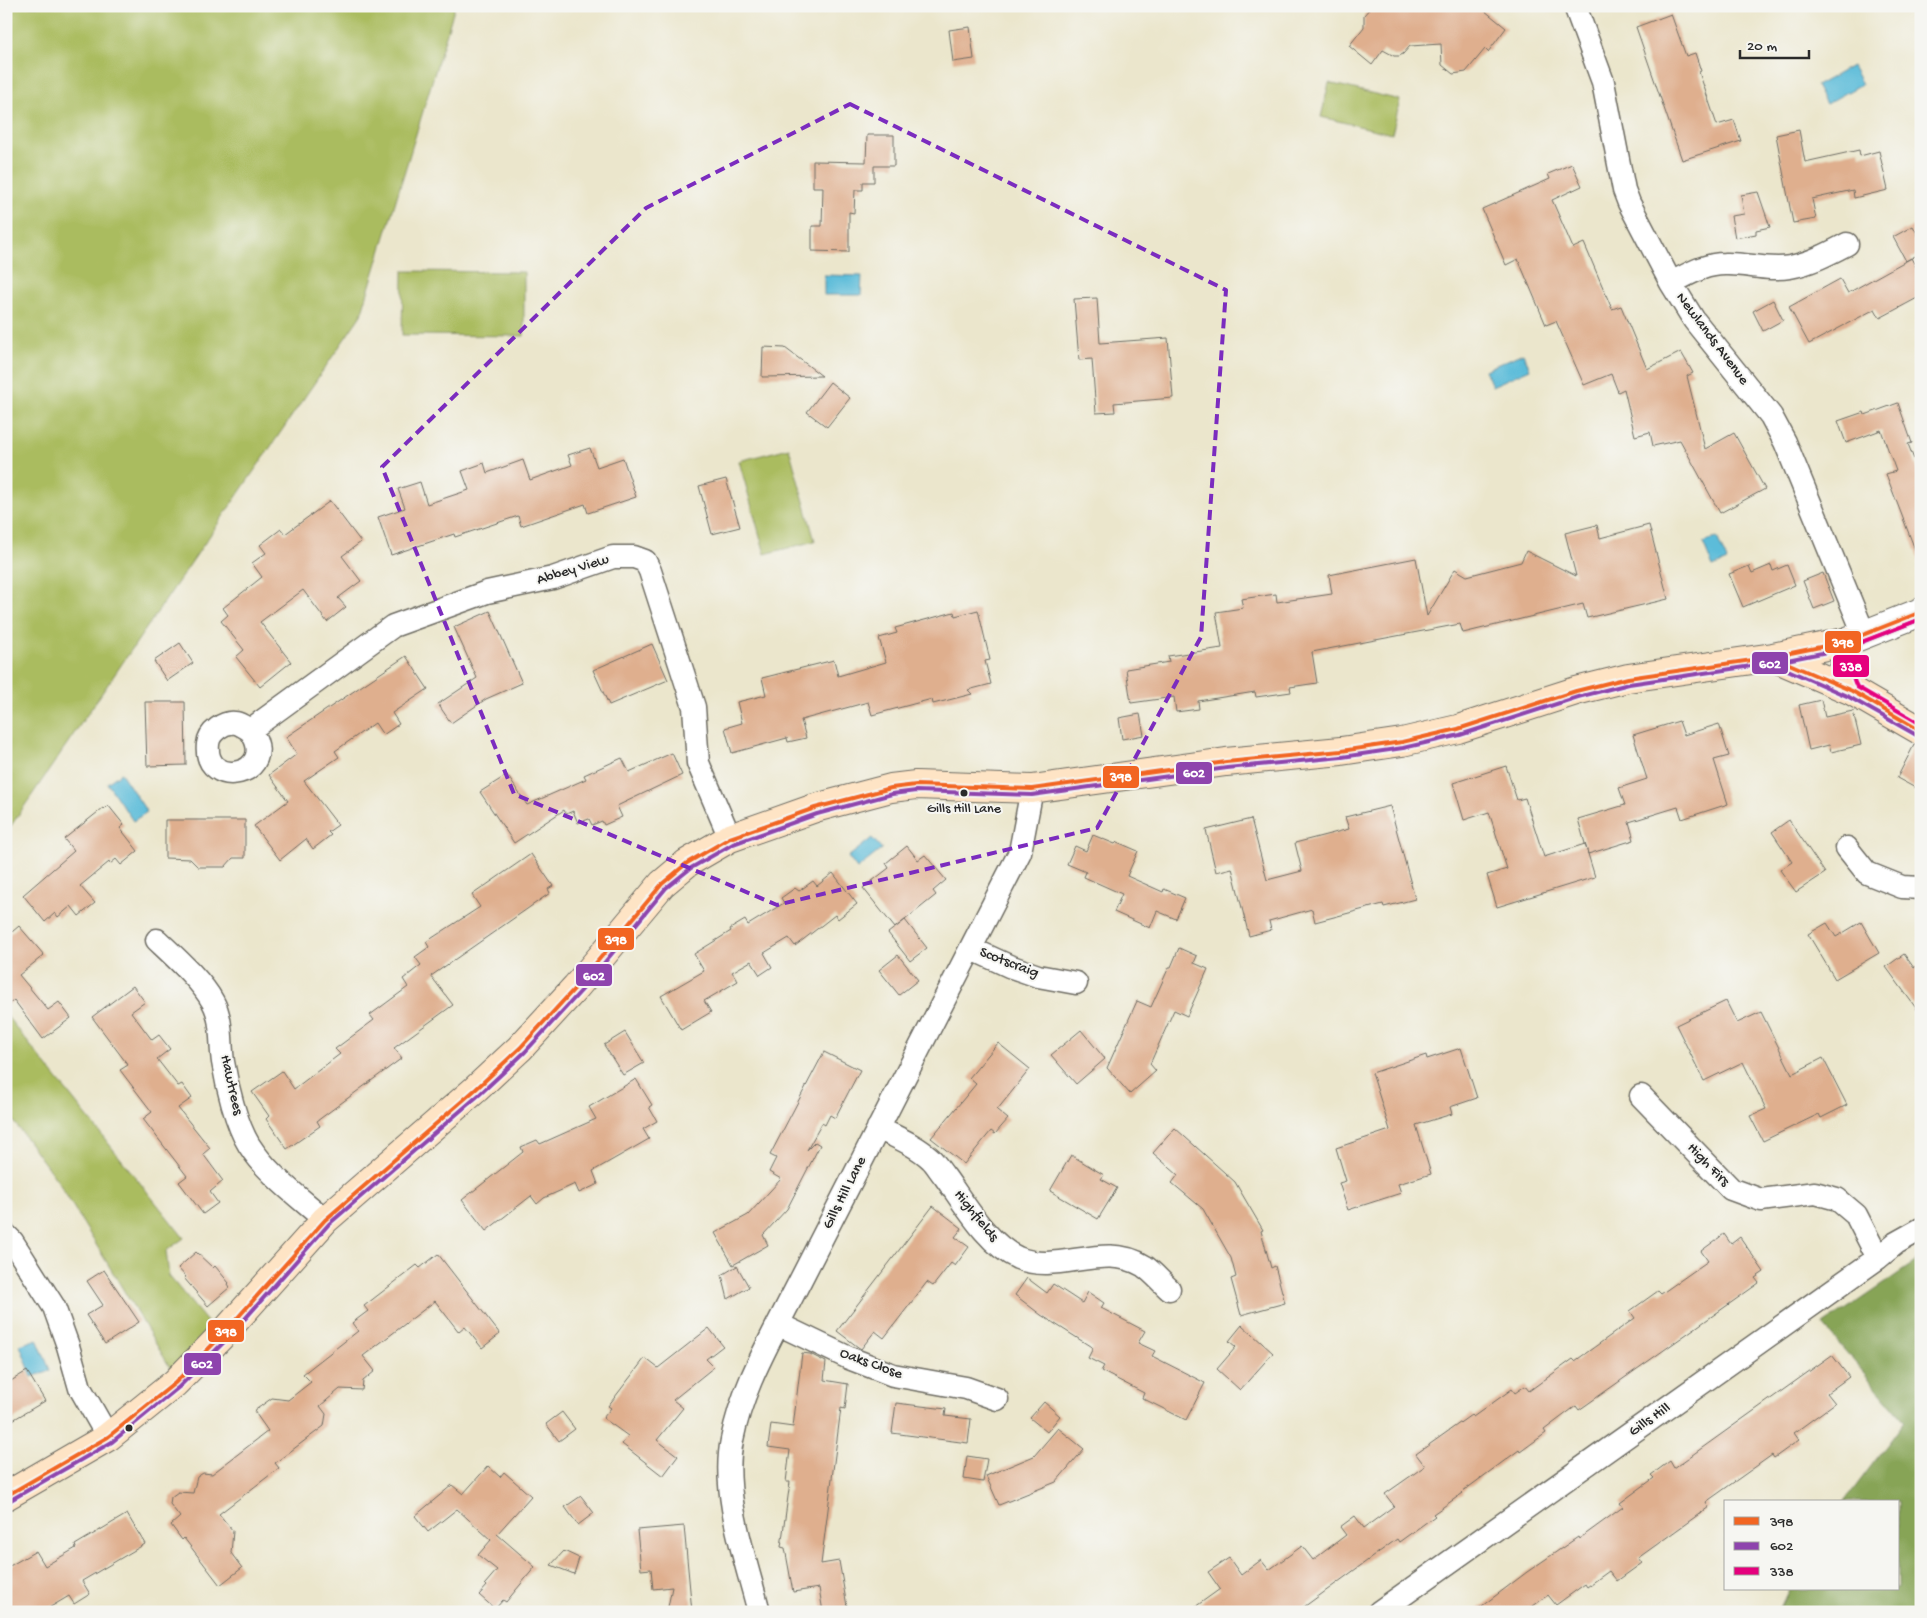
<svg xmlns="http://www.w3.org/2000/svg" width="1927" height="1618" font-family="'Gochi Hand',sans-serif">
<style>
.green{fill:#aabc5f;stroke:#6a7445}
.forest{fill:#87a456;stroke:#596840}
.water{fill:#5bbcd9;stroke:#437482}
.building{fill:#dfaf8e}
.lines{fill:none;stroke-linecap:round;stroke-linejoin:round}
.minor-casing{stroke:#6e6c63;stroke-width:25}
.tertiary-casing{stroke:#6e6c63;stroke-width:30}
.secondary-casing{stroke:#6e6c63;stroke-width:30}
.minor{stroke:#fff;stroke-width:22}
.tertiary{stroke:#fff;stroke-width:28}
.secondary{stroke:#fee4c5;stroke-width:28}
.bus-1-casing{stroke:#f6f6f2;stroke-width:8}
.bus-2-casing{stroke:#f6f6f2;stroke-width:8}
.bus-3-casing{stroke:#f6f6f2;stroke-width:8}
.bus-1{stroke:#f26522;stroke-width:4}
.bus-2{stroke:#8e44ad;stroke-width:4}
.bus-3{stroke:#e5007d;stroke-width:4}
.marked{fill:none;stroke:#7b2cbf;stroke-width:4;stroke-dasharray:10 6;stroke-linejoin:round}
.bus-dot{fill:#2b2b2b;stroke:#f6f6f2;stroke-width:2}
.labels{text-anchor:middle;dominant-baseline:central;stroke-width:4;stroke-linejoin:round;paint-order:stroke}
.bus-label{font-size:14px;fill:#2b2b2b;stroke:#f6f6f2}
.street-label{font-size:15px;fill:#2b2b2b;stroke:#f6f6f2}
.line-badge{stroke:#f6f6f2;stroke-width:2}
.badge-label{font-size:14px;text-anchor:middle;font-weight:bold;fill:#fff}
</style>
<rect width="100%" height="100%" fill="#f6f6f2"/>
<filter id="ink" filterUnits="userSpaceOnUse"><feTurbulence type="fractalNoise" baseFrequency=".02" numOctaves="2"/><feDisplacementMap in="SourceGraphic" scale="10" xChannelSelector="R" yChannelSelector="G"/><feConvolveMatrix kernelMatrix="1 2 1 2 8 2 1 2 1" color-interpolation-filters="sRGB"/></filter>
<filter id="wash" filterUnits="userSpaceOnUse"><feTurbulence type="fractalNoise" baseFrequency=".0096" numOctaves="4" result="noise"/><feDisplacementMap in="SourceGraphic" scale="20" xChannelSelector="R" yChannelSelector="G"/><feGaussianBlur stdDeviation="1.12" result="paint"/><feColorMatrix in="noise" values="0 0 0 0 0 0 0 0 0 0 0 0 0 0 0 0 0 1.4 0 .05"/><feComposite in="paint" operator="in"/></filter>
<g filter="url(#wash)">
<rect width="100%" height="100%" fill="#ebe6cc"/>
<path class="green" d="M6,6H455L361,315L6,833Z
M1329,83L1400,100L1392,134L1321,117Z
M403,271L524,272V336L402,335Z
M789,448L815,541L765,554L739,461Z
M6,1015L184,1238L166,1251L169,1276L213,1329L171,1369L59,1183L6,1111Z"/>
<path class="forest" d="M1921,1258V1612H1778L1789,1589H1898V1502H1844L1905,1421L1823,1325Z"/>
<path class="water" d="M1852,66L1862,84L1826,104L1816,86Z
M824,275L862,276L861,295H824Z
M1523,353L1530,369L1492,386L1485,370Z
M1717,537L1727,561L1713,567L1703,543Z
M121,773L147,812L133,821L107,783Z
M872,838L882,849L857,869L848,857Z
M37,1339L50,1370L32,1377L20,1345Z"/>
<g id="blocks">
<path class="building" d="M1479,6L1506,28L1488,52L1485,49L1466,72L1453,74L1442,65L1441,44L1410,46L1403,54L1399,56H1394L1383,50L1372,65L1349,46L1364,27V15L1371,7Z
M1671,14L1686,56L1695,53L1701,71L1699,72L1717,125L1734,120L1741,141L1682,160L1636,27Z
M970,27L974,59L953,62L949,30Z
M1799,130L1805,162L1859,150L1860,156L1879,151L1888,190L1854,198L1853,190L1812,199L1816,219L1793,223L1776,135Z
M867,135H894V166H874V182H863V190H855L854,213L849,212V252L812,251V226H822L823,187H813V161L866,162Z
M1572,164L1582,186L1552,200L1573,248L1584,243L1612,309L1621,306L1647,369L1681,352L1693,373L1687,376L1705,449L1734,433L1765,489L1720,513L1680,440L1653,446L1650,432L1635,436L1624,389L1618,392L1611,374L1584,385L1556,321L1546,325L1518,259L1506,265L1482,209L1550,179L1548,174Z
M1758,192L1770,227L1756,230V234L1735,238L1731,216L1744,214L1741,195Z
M1913,226L1921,241V253L1906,261L1893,237Z
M1911,258L1921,276V296L1880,318L1875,309L1809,344L1789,307L1840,279L1848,293Z
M1097,298L1100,343L1168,338L1173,398L1114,403L1115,412L1096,413L1092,359L1079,360L1074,299Z
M1773,300L1783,320L1763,331L1753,311Z
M763,347L785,348L822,376L762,377Z
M830,382L850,398L827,427L807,412Z
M1898,403L1912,443L1908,444L1921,477V560H1919L1886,474L1896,471L1881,430L1846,443L1838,421L1864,412L1865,415Z
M590,448L597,467L623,458L636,497L588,513L585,504L521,526L518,516L455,537L454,534L391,555L378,517L405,508L398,489L420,482L427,504L469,490L462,471L484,463L487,473L523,460L530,480L572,465L568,455Z
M726,479L740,527L712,534L699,486Z
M330,501L361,542L342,556L361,581L338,598L346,607L327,622L303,590L260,622L291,662L260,687L236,657L244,650L221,621L228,615L223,608L262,577L252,563L266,553L260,545L281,529L285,534Z
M1597,525L1600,538L1649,525L1668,599L1587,618L1583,604L1463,633L1460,624L1312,652L1317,683L1290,687L1291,692L1256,697L1255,692L1198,701L1199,709L1176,712L1174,697L1131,703L1126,669L1169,662L1168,656L1222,648L1216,612L1243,608L1241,599L1276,594L1277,602L1332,594L1329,575L1416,558L1427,616L1455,569L1467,576L1521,562L1526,551L1576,576L1565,533Z
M1771,565L1773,571L1787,565L1795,585L1743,607L1729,574L1749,566L1752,573Z
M1823,573L1834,601L1814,609L1803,581Z
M978,610L990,660L985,661L991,684L968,690L972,694L933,704L932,699L872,715L868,702L801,720L806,738L788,742L787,738L732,753L725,728L742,723L737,702L766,695L762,678L834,660L838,676L886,662L879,638L897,633L895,628L954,612L955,616Z
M490,611L522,683L486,699L451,723L438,704L477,678L454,627Z
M180,643L193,663L167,681L154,661Z
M652,644L668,680L609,705L593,670Z
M406,656L428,689L392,713L399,724L383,735L375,723L335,751L339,757L304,781L338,825L328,832L331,835L313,849L306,839L280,860L254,826L288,801L269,775L297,754L286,737Z
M1821,700L1825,717L1853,711L1861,745L1831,752L1829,745L1809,750L1799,705Z
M145,702H185L186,765L147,766Z
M1140,714L1144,735L1122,739L1119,718Z
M1679,721L1684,735L1719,724L1729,756L1714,760L1728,804L1682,819L1678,807L1629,822L1634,840L1588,854L1578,819L1625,805L1619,788L1647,779L1633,735Z
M1914,745L1921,747V791L1897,778Z
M672,753L682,775L617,806L622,817L604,825L602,821L592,825L589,819L578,823L573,811L566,814L564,810L514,843L480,792L507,775L527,805L586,779L584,775L622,758L629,772Z
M1506,766L1517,800L1525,798L1544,857L1585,844L1595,877L1497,907L1487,875L1507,869L1489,812L1464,820L1453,783Z
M108,805L124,825L120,828L138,851L121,865L116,859L110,864L109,862L80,886L95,903L79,916L71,906L58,917L55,913L45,922L23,895L74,851L64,839L103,808L104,809Z
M1390,806L1415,899L1384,907L1383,904L1315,922L1312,909L1269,921L1271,930L1249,936L1232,868L1216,872L1206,830L1251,819L1267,880L1302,871L1295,843L1349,829L1345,817Z
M165,820H245V858H233L225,867H198L190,859L165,858Z
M1789,820L1825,873L1796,892L1780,870L1792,862L1772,832Z
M1093,835L1115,844L1117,842L1138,851L1127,876L1163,892L1164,889L1185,898L1176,919L1157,911L1150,928L1114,912L1122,894L1084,877L1086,872L1067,864L1075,846L1086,851Z
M907,846L918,860L925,855L946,880L933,891L936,895L895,928L863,888L889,868L886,863Z
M531,854L553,886L548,889L550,893L431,976L453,1005L394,1048L402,1058L317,1121L320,1126L287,1149L266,1119L269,1116L252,1092L282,1071L294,1089L340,1054L335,1049L374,1020L370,1015L408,987L403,979L421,965L415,957L429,947L426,942L480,907L472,895Z
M833,873L857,904L838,919L835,915L795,946L789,938L764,953L772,967L760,975L751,961L732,972L738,981L704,1001L711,1012L681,1030L661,996L704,971L694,954L731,931L730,929L745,920L748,925L784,903L781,898L795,888L799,891L813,881L817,886Z
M905,920L927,948L910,961L888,933Z
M1861,922L1879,953L1835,979L1808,934L1827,923L1836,937Z
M19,926L44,955L19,975L48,1010L59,1002L71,1018L43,1039L14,1000L6,1007V937Z
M1179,948L1197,956L1194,963L1208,969L1187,1016L1174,1010L1150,1064L1156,1071L1130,1094L1107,1068L1137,1001L1151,1007L1169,967H1171Z
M1904,954L1914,968L1921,963V1015L1886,967Z
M898,955L918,980L899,995L879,970Z
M133,986L145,1002L131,1012L152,1040L159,1035L170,1049L157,1059L178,1086L182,1084L192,1098L178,1108L210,1148L203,1154L223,1181L210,1192L218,1203L203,1214L179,1182L187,1176L143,1119L152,1112L120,1070L128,1065L92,1017Z
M1726,1001L1737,1023L1761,1012L1792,1074L1823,1058L1847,1105L1821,1118L1819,1114L1763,1141L1750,1116L1766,1109L1743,1062L1704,1081L1676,1025Z
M1081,1030L1105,1059L1076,1084L1051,1055Z
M625,1032L644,1063L623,1075L604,1045Z
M998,1043L1030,1069L997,1110L1008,1119L995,1134L991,1131L964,1164L931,1138L976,1084L969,1078Z
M1461,1048L1477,1098L1450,1107L1452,1114L1416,1125L1431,1174L1398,1184L1401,1193L1348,1210L1339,1183L1346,1181L1336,1148L1390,1130L1372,1073L1426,1055L1427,1059Z
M824,1052L860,1070L835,1118L830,1115L825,1125L822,1123L807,1150L815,1142L820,1145L787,1209L763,1235L768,1245L733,1265L715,1233L748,1215L781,1179L769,1172L776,1158L770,1155Z
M636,1079L652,1105L649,1107L657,1121L643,1129L649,1139L593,1171L598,1184L579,1193L575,1184L544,1198L537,1204L531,1196L486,1231L462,1200L523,1152L521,1147L537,1140L540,1144L596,1119L589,1107Z
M1175,1128L1235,1182L1263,1230L1261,1231L1271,1268L1275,1266L1285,1303L1241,1315L1231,1279L1236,1277L1231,1258L1203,1209L1172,1183L1178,1175L1153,1153Z
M1071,1155L1104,1175L1101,1179L1117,1188L1098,1219L1050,1191Z
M933,1206L962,1228L955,1237L969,1247L955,1266L951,1263L933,1286L927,1282L884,1338L875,1331L861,1349L858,1347L837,1331Z
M1724,1234L1731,1244L1740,1237L1764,1272L1755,1278L1759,1283L1579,1410L1576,1406L1544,1430L1546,1433L1520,1452L1519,1450L1462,1492L1463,1493L1433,1514L1435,1516L1399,1542L1397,1539L1297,1612H1188L1220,1589L1208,1572L1229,1558L1241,1575L1261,1560L1269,1570L1302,1546L1313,1560L1346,1535L1340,1527L1355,1516L1364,1528L1394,1506L1385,1494L1425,1466L1416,1454L1471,1415L1473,1417L1512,1389L1515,1393L1525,1386L1529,1391L1573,1359L1575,1361L1635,1318L1630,1311L1658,1291L1661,1294L1708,1261L1701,1251Z
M196,1252L213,1268L215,1266L229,1283L228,1284L230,1287L208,1306L184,1278L186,1277L178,1268Z
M438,1254L500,1334L482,1348L465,1327L459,1332L435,1301L363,1356L375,1371L363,1381L362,1390L340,1389L320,1406L326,1414L324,1426L275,1463L279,1468L219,1514L233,1531L231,1553L242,1568L220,1585L184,1538L182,1540L171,1525L180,1517L170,1504L171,1497L178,1492L193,1493L197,1477L203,1473L212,1474L268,1431L254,1411L272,1398L288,1400L311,1382L303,1374L358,1331L352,1323L368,1311L364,1306L417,1265L420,1268Z
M737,1266L749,1287L728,1299L722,1275Z
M104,1270L139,1322L105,1344L86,1315L103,1305L87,1281Z
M1027,1278L1047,1293L1053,1284L1082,1303L1088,1292L1104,1303L1101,1308L1145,1331L1138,1343L1155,1351L1152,1356L1205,1383L1186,1420L1142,1398L1144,1393L1101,1371L1104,1366L1088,1358L1093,1348L1041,1315L1015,1295Z
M1242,1325L1273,1353L1240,1390L1217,1369L1236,1347L1229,1341Z
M709,1328L723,1346L706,1359L714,1367L673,1400L683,1408L657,1440L678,1456L663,1476L622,1444L628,1436L603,1418L611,1408L608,1406L645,1358L658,1368Z
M802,1353L810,1354L826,1362L824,1380L848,1384L845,1409L841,1408L821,1564L839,1561L848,1612H823L819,1588L793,1592L785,1548L781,1547L790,1482H786L790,1450L768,1447L771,1424L793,1427Z
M1832,1355L1849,1377L1827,1393L1835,1403L1794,1433L1799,1440L1774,1458L1772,1455L1706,1502L1709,1507L1638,1558L1642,1563L1617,1581L1609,1571L1587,1587L1585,1584L1556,1605L1548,1595L1525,1612H1474L1527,1572L1578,1537L1579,1539L1623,1507L1620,1503L1654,1478L1651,1475L1670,1461L1674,1468Z
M27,1371L45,1401L6,1424V1384Z
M1044,1402L1060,1416L1047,1432L1030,1418Z
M896,1403L946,1409L945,1416L971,1419L968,1443L892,1433Z
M562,1412L575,1429L559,1441L546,1424Z
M1058,1428L1084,1449L1056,1482L999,1505L986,1476L1034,1456Z
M967,1456L987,1459L983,1482L964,1479Z
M488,1466L500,1477L504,1472L531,1496L497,1534L535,1567L506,1602L503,1600L495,1609L479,1595L487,1586L485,1584L497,1570L478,1555L491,1540L457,1509L428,1532L415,1516L452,1485L463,1494Z
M581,1496L594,1513L578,1525L565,1507Z
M127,1514L145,1544L82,1581L90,1594L74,1604L69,1596L42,1612H6V1568L36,1551L45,1566L76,1548L75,1545Z
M684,1526L692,1612H667L672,1587L653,1589L651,1569L641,1570L637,1530Z
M564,1551L579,1558L574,1574L551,1565Z"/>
</g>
</g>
<g filter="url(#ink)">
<use href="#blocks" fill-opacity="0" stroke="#6e6c63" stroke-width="1"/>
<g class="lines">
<defs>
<path id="minor" d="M1575,6L1603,82L1624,190L1629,203L1671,283L1694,320L1771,416L1785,442L1864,634
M1671,283C1689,274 1704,264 1725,264C1746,263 1768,271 1790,267C1811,263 1828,254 1847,244
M250,730C246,728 241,724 236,723C224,721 209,732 208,744C203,792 282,775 250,730L393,626L487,592L553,578L613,557H634L645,561L650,571L694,707L698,763L730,838
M1847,848L1867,873L1902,887L1921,888
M157,940C175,957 201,980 213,1002C223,1020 220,1042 223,1062C227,1086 236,1124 249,1145C268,1175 299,1197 325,1220
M972,949L1009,966L1038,976L1076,983
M1641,1096L1731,1189L1761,1200L1815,1193L1837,1199L1856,1215L1878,1258
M878,1128C896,1137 916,1145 931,1159C936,1164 940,1171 945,1177C964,1203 987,1244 1018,1258C1059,1275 1104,1241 1144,1266C1153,1272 1161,1282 1169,1289
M6,1235L12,1241L54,1307L68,1346L80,1388L108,1437
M778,1324L849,1358L893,1375L966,1388L997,1399
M759,1612C746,1560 721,1493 732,1440C740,1398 759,1361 778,1324L1020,852L1032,789
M1379,1612L1878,1258L1896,1243L1921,1229"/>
<path id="tertiary" d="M1845,642L1921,612"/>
<path id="secondary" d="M1773,657L1852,691L1921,731
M6,1496L108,1437L175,1383L223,1334L325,1220L476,1089L520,1048L576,987L662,884L687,863L730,838L815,808L891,788L916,785L1032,789L1226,762L1341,751L1402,742L1458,729L1576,691L1628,678L1773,657L1845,642C1843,660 1845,674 1852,691"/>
</defs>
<use href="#minor" class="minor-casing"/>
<use href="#tertiary" class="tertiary-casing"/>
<use href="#secondary" class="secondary-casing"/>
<use href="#minor" class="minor"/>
<use href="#tertiary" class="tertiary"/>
<use href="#secondary" class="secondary"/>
<defs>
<path id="bus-1" d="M1761,659L1845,642L1921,612
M6,1496L108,1437L175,1383L223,1334L325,1220L476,1089L520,1048L576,987L662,884L687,863L730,838L815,808L891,788L916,785L1032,789L1226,762L1341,751L1402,742L1458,729L1576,691L1628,678L1773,657L1852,691L1921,731"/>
<path id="bus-2" d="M1762,665L1847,648L1921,619
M9,1501L112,1442L179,1387L228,1338L329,1224L480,1094L525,1052L581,991L666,888L691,868L733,844L817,814L892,794L916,791L1032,795L1227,768L1342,757L1403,748L1460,735L1578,697L1629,684L1772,663L1849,697L1918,736"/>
<path id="bus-3" d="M1921,619L1851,646C1850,661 1850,673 1857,687L1921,724"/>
</defs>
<use href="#bus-1" class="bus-1-casing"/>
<use href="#bus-2" class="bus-2-casing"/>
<use href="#bus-3" class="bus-3-casing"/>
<use href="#bus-1" class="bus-1"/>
<use href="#bus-2" class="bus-2"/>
<use href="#bus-3" class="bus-3"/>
</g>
</g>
<path class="marked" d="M850,104L1226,290L1201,637L1097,828L777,905L514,794L382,467L646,208Z"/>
<g class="bus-dot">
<circle cx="964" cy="793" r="4.5"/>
<circle cx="129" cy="1428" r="4.5"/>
</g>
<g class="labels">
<g class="bus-label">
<text x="964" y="809">Gills Hill Lane</text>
</g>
<g class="street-label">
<text transform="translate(1712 339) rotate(53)">Newlands Avenue</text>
<text transform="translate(573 570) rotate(-17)">Abbey View</text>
<text transform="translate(1009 963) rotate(21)">Scotscraig</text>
<text transform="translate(231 1085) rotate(77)">Hawtrees</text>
<text transform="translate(1708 1165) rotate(46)">High Firs</text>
<text transform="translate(845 1193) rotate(-63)">Gills Hill Lane</text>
<text transform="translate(976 1216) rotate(51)">Highfields</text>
<text transform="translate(871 1364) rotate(20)">Oaks Close</text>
<text transform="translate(1650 1420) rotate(-35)">Gills Hill</text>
</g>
</g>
<g class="line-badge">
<rect x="1824" y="630" width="38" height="24" rx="5" fill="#f26522"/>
<rect x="1751" y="651" width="38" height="24" rx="5" fill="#8e44ad"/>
<rect x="1832" y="654" width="38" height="24" rx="5" fill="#e5007d"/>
<rect x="1175" y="761" width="38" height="24" rx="5" fill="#8e44ad"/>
<rect x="1102" y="765" width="38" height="24" rx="5" fill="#f26522"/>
<rect x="597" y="927" width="38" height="24" rx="5" fill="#f26522"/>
<rect x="575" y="963" width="38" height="24" rx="5" fill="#8e44ad"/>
<rect x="207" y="1319" width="38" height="24" rx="5" fill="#f26522"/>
<rect x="183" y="1352" width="39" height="24" rx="5" fill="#8e44ad"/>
</g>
<g class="badge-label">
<text x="1843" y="647">398</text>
<text x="1770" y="668">602</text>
<text x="1851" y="671">338</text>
<text x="1194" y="777">602</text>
<text x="1121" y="781">398</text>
<text x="616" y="944">398</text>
<text x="594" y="980">602</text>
<text x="226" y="1336">398</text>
<text x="202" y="1368">602</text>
</g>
<rect width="1927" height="1618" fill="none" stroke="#f6f6f2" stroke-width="25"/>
<rect x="1724" y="1500" width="175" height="90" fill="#f6f6f2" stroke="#a5a5a2"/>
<rect x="1734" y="1517" width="25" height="8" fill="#f26522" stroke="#a5a5a2"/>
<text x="1770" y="1526" font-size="15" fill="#2b2b2b">398</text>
<rect x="1734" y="1542" width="25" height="8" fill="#8e44ad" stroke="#a5a5a2"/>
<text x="1770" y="1550" font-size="15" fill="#2b2b2b">602</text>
<rect x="1734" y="1567" width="25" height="8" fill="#e5007d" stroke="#a5a5a2"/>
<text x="1770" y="1576" font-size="15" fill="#2b2b2b">338</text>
<path d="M1740 50v8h69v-8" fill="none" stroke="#2b2b2b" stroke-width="2.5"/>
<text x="1747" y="50" font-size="15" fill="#2b2b2b" stroke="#f6f6f2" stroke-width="4" paint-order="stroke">20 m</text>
</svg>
